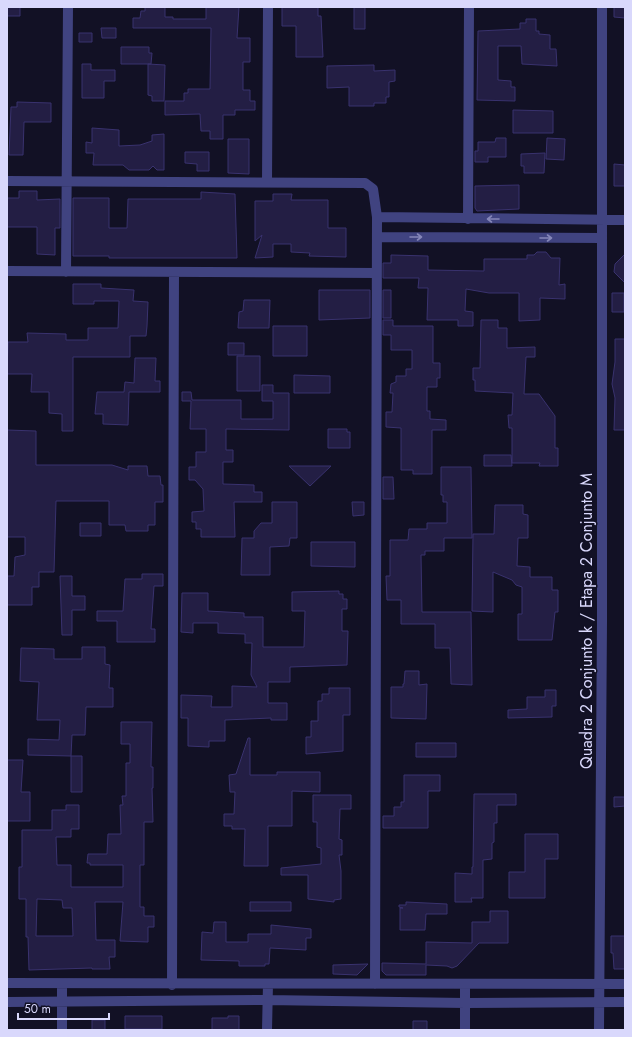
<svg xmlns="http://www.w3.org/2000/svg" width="632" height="1037" font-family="Jost,sans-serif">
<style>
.building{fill:#231e44;stroke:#39326e;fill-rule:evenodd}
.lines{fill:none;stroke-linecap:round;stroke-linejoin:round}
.minor{stroke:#404380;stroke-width:10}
.oneway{stroke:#8586b8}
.labels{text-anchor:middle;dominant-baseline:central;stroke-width:3;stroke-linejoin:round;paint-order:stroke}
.street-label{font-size:16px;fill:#d9d8fc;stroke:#121125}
</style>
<rect width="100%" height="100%" fill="#121125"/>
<path class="building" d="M7,7H20V16H7Z
M145,7H165V17H173V19H206V7H239L237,38H250V62H243V90H250V101H255V110H235V115H223V139H210V131H201L200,114L165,115V101H184V93H188V89H210L211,28H133V18H140L141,11H145Z
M282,7H318V16H321L323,57H296V26H282Z
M354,7H365V29H354Z
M614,7H625V18L614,17Z
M526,19H536V31H539V34L550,35V49H556L557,66L522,64L521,46H498V80L511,81V87H515V101L477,100L478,31L520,29V23H526Z
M101,28H116V38H102Z
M79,33H92V42H79Z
M121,47H149V53H152L151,64H121Z
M82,64H91V70H115V81H104V98H82Z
M148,64L165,65L164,101H152V96L148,95Z
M374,65V71L395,70V81L389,82V97H386V103H374V106H349V87L327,88V66Z
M17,102L51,103V122H24L23,155H9L11,107H17Z
M513,110L553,111V133H513Z
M92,128L119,130V146L140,145L152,141V135L164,134V170H157L153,166L149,170H129L123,165H93L94,153H86V142L92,143Z
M496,138H506V157H488V162H475V151H478V142H495Z
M547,138L565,139L564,160L546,159Z
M228,139H249V174L228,173Z
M185,152H209V171H197V164L185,163Z
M545,153L544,173H524V166H521V154Z
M614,164L625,165V186H614Z
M519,185V209L477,211L475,208V186Z
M19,191H37V200L60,199V228H55V255L37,254V227H7V198H19Z
M201,192L235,194L237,258H109V256H73V198H109V228H127L128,199H201Z
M273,194H292L291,200H328V228H346V257L309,256L310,253L291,252V244H273V257L255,258L262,235L255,241V201H273Z
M537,252H546L551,258H560L559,285L565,284V299L540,298V320L519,321V293H489L466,289L465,311L473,312V326H458V320H427L428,288H418L419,278H383V263H391V255L428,256V270L484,271V259H527V255H534Z
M625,254V283L614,272L615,264Z
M73,284H101V288L134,290L133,301L148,302L147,326L146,336H130V357H73V431H62V414L49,413V392H31L32,374H7L8,342H28L27,333L66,334V340H88V328H118L119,301H94V304H73Z
M319,290H370V318L319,320Z
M383,290H391V318H383Z
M612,293H624V312H612Z
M244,300H270L269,328H238L239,312L243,311Z
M383,320H393V326H433V363H440V378H437V387H427V411H430V419L446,420V430H432V474H413V470H401V428L386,427V412H392L393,393H390L391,384L396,382V376H406V369H412V350H391V335H383Z
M481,320H498V328H507V348L535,347V357H526L524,394H539L555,416V448H558V466H539L540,463H512V428H509L508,415H512L513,393L475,391V380H473V368H480Z
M273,326H307V356H273Z
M615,339H625V430H614L615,398L612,384L615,362Z
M228,343H244V355H228Z
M237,356H260V391H237Z
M135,358H156L155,381H160V392H129L128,425L103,424V414H95L97,392H124L125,382L134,383Z
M294,375L330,376V393H294Z
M262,385H273V393H289V430L226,429V450H233V462H223V484L254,485V492H262V502H234L235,537H201V529H196V522H192V512L204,511L203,489L195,480H189V467H196V452H206V429H190L191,401H182V392H191L192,400H241V419H273V401H262Z
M328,429H347V432H350V448H328Z
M7,430L36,431V465H112L128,470V466H147L148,476H160L161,485H163V502H155V525H148V531H126L125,525H109V501H56L54,572H39V587H32V605H7V576H14L15,557L25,555V537H7Z
M484,455H511L512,466H484Z
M289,466H331L310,486Z
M441,467H471L472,538H444V551H425V555H421L422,612H471L472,685L451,684L450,648H435V624H401V600H387L386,576H390V540H408L409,529H427V523H447V502H443V495H441Z
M383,477H393L394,499H383Z
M272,502H297V538H290L289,546L270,547V575H241L242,538H254V531L261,523H272Z
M352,502H364V515L353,516Z
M495,505H523V514L528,515V538H518L517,566L530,567V577H552V590H558V612H555L552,640H518V614H522V587L516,585L512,580L493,572V612L472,611L473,534H494Z
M80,523H101V536H80Z
M311,542H355V567L311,566Z
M142,574H163V586H154L151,629H155V642H117V621H97V611H123L125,579H142Z
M60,576H72V596H85V610H72V635H62Z
M339,591V594H343V599H347V609H342V631H348L347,665L290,667V682H268V703H287V720H271V718L225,720V741H209V747L188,746V718H181V695L212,696L211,707H232V686L257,687L251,675L252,643H245V634L218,633V623H193V633L181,632L182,593H208V611L244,613V617H263V647H304L305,611H292V592Z
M82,647H105V664L110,665L109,688H113V707H86L85,735H72L71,756L28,755V739L59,740L60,720H37L39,682L20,681L21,648L54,649V659H82Z
M405,671H419V685L427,684L426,719L391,718V687H403V684H404Z
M329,688H350V715H343V751L306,754V737H311V721H318V701H322V694H329Z
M545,690H556V706H552V717L508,718V710L527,709V697H545Z
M121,722H152L151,767H153V788H152L153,822H144V865H140V907H144V916H154V927H148V942L120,941L123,902H95L96,940H115V957H109L110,969H92V968L29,970L28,937H26V899H19V867H22V830H52V810H66V805H79V829H71V837H56L57,865H71V887H123V865H90V863H87L88,854H107L108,834H121L120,805H123L122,796H126V763H130V744H121ZM37,899L62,900L63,908H72L73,936H36Z
M248,738H250V775H277V772H320V792L292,791V826H268V866H244L245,829H232V826H224V814H234L235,792H230L229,775L236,774Z
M416,743H456V757H416Z
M71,756H82V792H71Z
M7,760H23L21,792H30V821H7Z
M404,775H440V791H428V828H383V816H394V807H401V802H404Z
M474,794H516V805H497V823H494V842L492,843V859L483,860V898H471L472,902H455V873L472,874V867H473Z
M313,795H351V809H340L339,839L342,840V855H339L341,871V899L334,900V902L308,899V875H281V868L321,864V848L317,847V822H313Z
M614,797H625V806L614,807Z
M525,834H558V859H545V898H509V872H525Z
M250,902H291V911H250Z
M406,902L447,904V914H426L425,930H400V908H403L399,907V905H406Z
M490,911H508V943H479L457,966L452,968L447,966L426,965V975H386L382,971V963L426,964V942L472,943V922H490Z
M214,922H226V942H248V934H271V925L311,929V938H306V950L270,948L269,964H265V966H239V961L201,960L202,932L213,933Z
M611,936H625V969H614L613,953H611Z
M368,964L357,975L333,974V965Z
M125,1016H162V1029H125Z
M228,1016H239V1030H212V1018H228Z
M92,1020H105V1030H92Z
M413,1021H427V1030H413Z"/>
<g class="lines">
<path class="minor" d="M7,181L365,183L373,189L377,217L375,984
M267,182L268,7
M377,217L625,220
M468,219L469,7
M377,237L602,238
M7,271L376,273
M66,272L68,7
M7,983L625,984
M62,984V1030
M465,984V1030
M172,985L174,273
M7,1002L267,1000L465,1003L625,1002
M267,1030L268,984
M599,1030L602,622V7"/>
</g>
<defs><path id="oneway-shaft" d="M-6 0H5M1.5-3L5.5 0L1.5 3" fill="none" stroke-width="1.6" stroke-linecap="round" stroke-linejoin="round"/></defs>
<g class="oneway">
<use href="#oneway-shaft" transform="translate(493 219) rotate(-180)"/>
<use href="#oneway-shaft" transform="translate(416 237)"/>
<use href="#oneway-shaft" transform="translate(546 238)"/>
</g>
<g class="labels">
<g class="street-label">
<text transform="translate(586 621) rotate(-90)">Quadra 2 Conjunto k / Etapa 2 Conjunto M</text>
</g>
</g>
<rect width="632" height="1037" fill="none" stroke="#d9d8fc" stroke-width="16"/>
<path d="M18 1013v6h91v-6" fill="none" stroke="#d9d8fc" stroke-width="2"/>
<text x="24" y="1013" font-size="12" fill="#d9d8fc" stroke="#121125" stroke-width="3" paint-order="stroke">50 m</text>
</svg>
